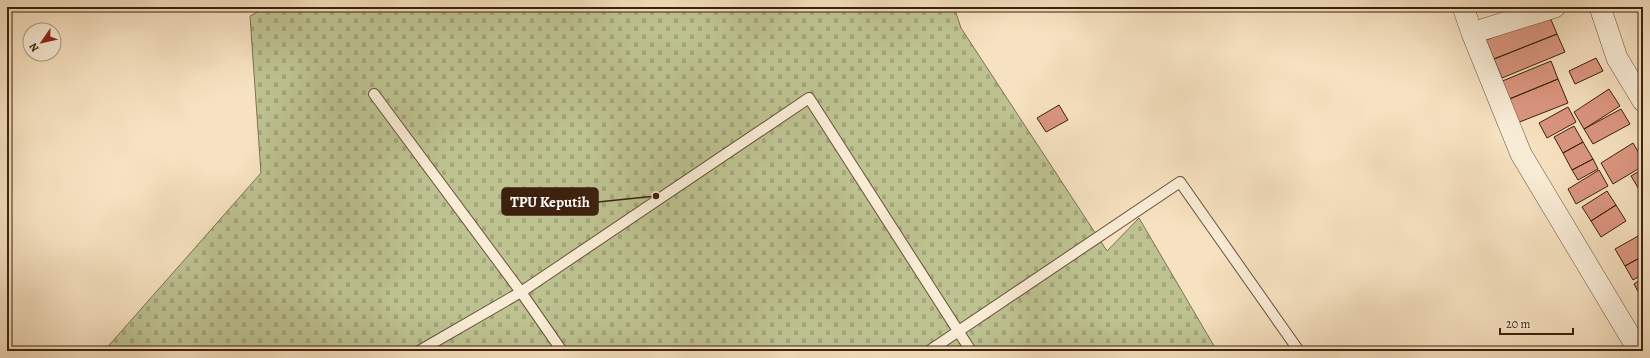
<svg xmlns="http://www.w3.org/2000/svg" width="1650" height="358" font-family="Alegreya,serif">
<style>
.cemetery{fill:url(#cemetery-stones);stroke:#7e7250}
.building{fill:#db9680;stroke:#3d210e}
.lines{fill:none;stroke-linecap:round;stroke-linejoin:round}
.service-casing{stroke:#6b513a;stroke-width:12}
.minor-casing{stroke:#6b513a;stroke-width:22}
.service{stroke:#f9ecd6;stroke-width:10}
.minor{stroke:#f9ecd6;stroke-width:21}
.leader{fill:none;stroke:#3d210e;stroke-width:1.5}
.callout-dot{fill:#3d210e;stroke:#f9ecd6;stroke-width:1.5}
.callout{fill:#3d210e;stroke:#3d210e;stroke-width:1.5}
.callout-label{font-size:15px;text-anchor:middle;font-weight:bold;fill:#fff}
</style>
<defs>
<pattern id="cemetery-stones" width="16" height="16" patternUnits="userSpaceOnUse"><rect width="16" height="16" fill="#bec291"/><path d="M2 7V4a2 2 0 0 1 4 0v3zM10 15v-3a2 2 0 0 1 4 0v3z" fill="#a4a67c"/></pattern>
</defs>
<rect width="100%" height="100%" fill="#f6e1c0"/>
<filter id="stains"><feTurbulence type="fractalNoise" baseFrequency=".005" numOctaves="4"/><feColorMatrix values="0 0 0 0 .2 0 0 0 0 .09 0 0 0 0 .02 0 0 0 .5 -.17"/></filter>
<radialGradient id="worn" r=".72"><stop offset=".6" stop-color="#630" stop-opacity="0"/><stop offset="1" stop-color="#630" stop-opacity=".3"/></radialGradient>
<path class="cemetery" d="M267,7H954L961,28L1107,251L1139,218L1217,351H104L261,173L250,16Z"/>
<path class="building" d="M1549,15L1557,34L1494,59L1486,40Z
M1557,34L1565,52L1502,78L1494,59Z
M1596,58L1603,71L1575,84L1569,71Z
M1551,61L1558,79L1507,100L1500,82Z
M1558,79L1568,103L1517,123L1507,100Z
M1609,89L1620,106L1584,129L1574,112Z
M1059,105L1068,120L1046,132L1037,118Z
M1568,107L1576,122L1547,138L1539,123Z
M1621,109L1630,124L1593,144L1584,129Z
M1574,126L1583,142L1563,153L1554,137Z
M1583,142L1593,159L1572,170L1563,153Z
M1633,143L1643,160V166L1613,184L1601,163Z
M1593,159L1598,169L1578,180L1572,170Z
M1643,169V189L1640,191L1631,176Z
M1599,170L1608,186L1576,204L1568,189Z
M1607,191L1616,205L1591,221L1582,207Z
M1616,205L1626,221L1601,237L1591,221Z
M1640,235L1643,240V256L1625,266L1615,249Z
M1643,256V274L1633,280L1625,266Z
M1643,278V293L1640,295L1634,284Z"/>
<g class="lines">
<defs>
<path id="service" d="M374,94L521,292L562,351
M419,351L521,292L809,98L971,351
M929,351L1180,182L1299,351"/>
<path id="minor" d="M1463,7L1472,33L1521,154L1639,351
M1600,7L1617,58L1643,101
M1472,33L1555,7"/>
</defs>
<use href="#service" class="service-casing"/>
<use href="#minor" class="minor-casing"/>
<use href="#service" class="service"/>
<use href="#minor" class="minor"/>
</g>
<path class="leader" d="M656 196L598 202"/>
<circle class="callout-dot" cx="656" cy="196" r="4"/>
<rect class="callout" x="502" y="188" width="96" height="27" rx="4"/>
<g class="callout-label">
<text x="550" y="207">TPU Keputih</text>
</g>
<rect width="1650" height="358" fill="none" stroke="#f6e1c0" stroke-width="24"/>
<rect x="8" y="8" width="1634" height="342" fill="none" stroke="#3d210e" stroke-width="2"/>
<rect x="12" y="12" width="1626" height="334" fill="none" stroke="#3d210e"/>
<g transform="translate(42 42) rotate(236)"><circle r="19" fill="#f9ecd6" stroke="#ae9b86"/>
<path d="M0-3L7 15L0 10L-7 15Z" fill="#8f2418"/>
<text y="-6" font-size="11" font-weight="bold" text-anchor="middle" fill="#3d210e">N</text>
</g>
<path d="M1500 328v6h73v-6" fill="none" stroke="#3d210e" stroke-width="2"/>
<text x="1506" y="328" font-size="12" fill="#3d210e" stroke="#f9ecd6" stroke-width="3" paint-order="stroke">20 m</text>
<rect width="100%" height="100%" filter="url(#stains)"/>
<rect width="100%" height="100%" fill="url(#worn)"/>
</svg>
